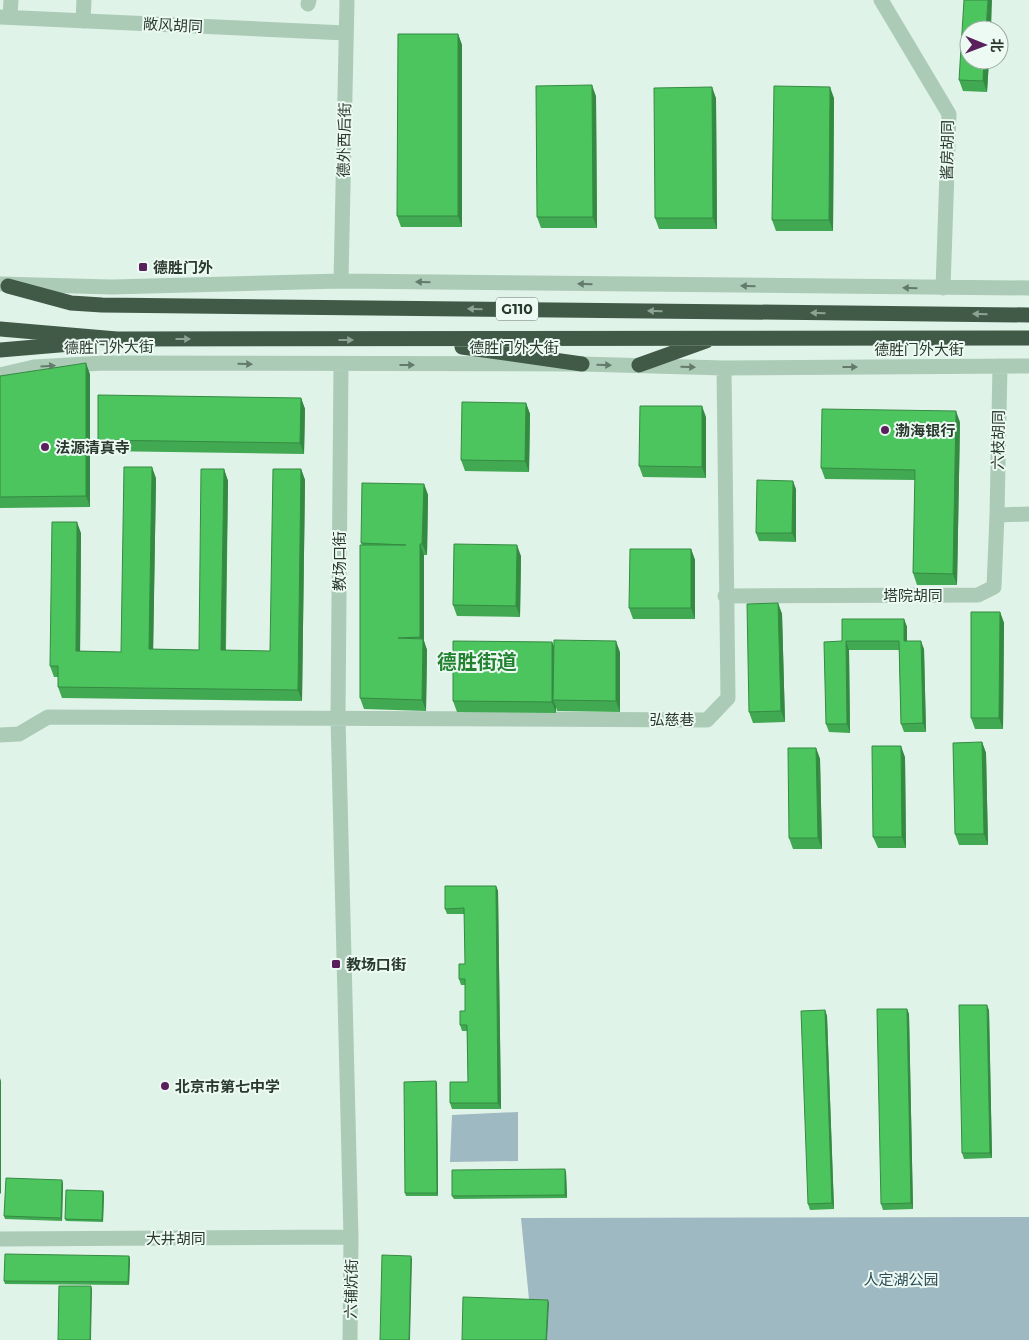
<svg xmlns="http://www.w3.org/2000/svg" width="1029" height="1340" font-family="Montserrat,'Noto Sans SC',sans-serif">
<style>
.green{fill:#9fb9c2}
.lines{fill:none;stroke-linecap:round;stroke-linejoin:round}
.minor{stroke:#abcbb7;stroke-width:15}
.highway{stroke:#415a47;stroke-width:15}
.wall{fill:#41a952}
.shaded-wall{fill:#358a42}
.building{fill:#4cc55f;stroke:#358a42}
.oneway{fill:#647b6c}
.oneway2{fill:#8ea294}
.poi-dot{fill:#5a205b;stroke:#ecfaf3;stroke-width:2}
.labels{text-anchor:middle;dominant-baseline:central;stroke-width:4;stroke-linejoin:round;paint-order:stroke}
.shield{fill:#ecfaf3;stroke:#647369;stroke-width:1}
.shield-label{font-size:14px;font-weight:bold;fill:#2a392e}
.street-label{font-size:15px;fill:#2a392e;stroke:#ecfaf3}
.poi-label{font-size:15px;font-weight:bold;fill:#2a392e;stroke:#ecfaf3;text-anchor:start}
.park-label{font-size:15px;fill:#2e4c57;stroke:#ecfaf3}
.district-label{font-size:20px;font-weight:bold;fill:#238231;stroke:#ecfaf3}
</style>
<rect width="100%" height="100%" fill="#e0f3e8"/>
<path class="green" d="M518,1112V1161L450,1162L452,1115Z
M1029,1217V1340H533L521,1218Z"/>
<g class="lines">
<path class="minor" d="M881,0L949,114L943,288
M308,4L309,0
M0,17L346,33
M10,17L11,0
M83,21L84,0
M341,281L347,0
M0,284L112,287L341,281L1029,288
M341,365L338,717L351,1237L350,1340
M0,375L34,367L104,363L582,364L724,368L1029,366
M997,515L1000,366
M725,596L978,595L994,587L997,515L1029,514
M0,735L19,734L48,717L707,720L728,698L724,368
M0,1239L351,1237"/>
<path class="highway" d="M8,286L71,303L102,305L1029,315
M0,329L117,339L1029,338
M462,347L582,364
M0,350L71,344
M639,365L706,341"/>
</g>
<path class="wall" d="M458,34L462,45V227H401L397,216Z
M989,60L987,92L963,91L959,80Z
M596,96L597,228H541L537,217Z
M716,98L717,229H659L655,218Z
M834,98L833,231H776L772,220Z
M90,374V507L0,508V376Z
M301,398L305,409L304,454L102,451L98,440Z
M526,403L530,414L529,472L465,471L461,460Z
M706,417V478L643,477L639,466Z
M960,422L957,585H917L913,573L915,480L825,479L821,468Z
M224,469L228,481L226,650L270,651L301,469L305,480L302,701L62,698L58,687V677H54L50,666L81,533L80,651L121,652L156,478L153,649L199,650Z
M424,484L428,495L427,555H424V641L427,650L426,711L364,709L360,698L362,545L361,543Z
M796,489V542L759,541L756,533Z
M691,549L695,560V619H633L629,608Z
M521,556L520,617L457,616L453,605Z
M778,603L782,614L785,722L753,723L749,712Z
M1000,612L1004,623L1003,729H975L971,718Z
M904,619L907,627V641L924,649L926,732H904L901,724L899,650H849L850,733L829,732L826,724L842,641Z
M552,642L554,646L620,652V712L557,711L556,707V713L457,712L453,701Z
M982,742L986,753L988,845H959L955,834Z
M816,748L820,759L822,849H793L789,838Z
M905,757L906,848H878L873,837Z
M496,886L498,891L501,1109H452L450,1103L468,1082L467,1031H462L460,1025L465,1011V985H461L459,979L465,964V914H447L445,909Z
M907,1009L909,1014L913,1209L883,1210L881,1204Z
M825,1010L827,1016L834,1209L810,1210L808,1204Z
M989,1010L992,1158L964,1159L962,1153Z
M436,1081L437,1084L438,1196H406L405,1193Z
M566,1172L567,1198L454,1199L452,1196Z
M63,1183L62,1221L5,1219L4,1216Z
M104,1193L103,1222L66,1221L65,1219Z
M129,1256L130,1259L129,1285L5,1284L4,1281Z"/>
<path class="shaded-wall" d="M988,0H992L991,30H986Z
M458,34L462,45V227L458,216Z
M984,60H989L987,92L983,81Z
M592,85L596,96L597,228L593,217Z
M712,87L716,98L717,229L713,218Z
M830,87L834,98L833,231L829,220Z
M86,363L90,374V507L86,496Z
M301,398L305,409L304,454L300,443Z
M526,403L530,414L529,472L525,461Z
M702,406L706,417V478L702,467Z
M956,411L960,422L957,585L953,574Z
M152,467L156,478L153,660L149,649Z
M224,469L228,481L225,661L221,650Z
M301,469L305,480L302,701L298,690Z
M793,481L796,489V542L792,533Z
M424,484L428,495L427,555L422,544Z
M77,522L81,533L80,662L76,651Z
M420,544L424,555V641L427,650L426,711L422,700L423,646L420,637Z
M517,545L521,556L520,617L516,606Z
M691,549L695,560V619L691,608Z
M778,603L782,614L785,722L781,711Z
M1000,612L1004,623L1003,729L999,718Z
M904,619L907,627V650L904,641Z
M616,641L620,652V712L616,701Z
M846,641L849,650L850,733L847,724Z
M921,641L924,649L926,732L923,723Z
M552,642L556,653L553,700L556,707V713L552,702Z
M982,742L986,753L988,845L984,834Z
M901,746L905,757L906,848L902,837Z
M816,748L820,759L822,849L818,838Z
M496,886L498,891L501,1109L498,1103Z
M987,1005L989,1010L992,1158L990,1153Z
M907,1009L909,1014L913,1209L911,1203Z
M825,1010L827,1016L834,1209L832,1203Z
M0,1078L1,1081V1194L0,1193Z
M436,1081L437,1084L438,1196L437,1193Z
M565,1169L566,1172L567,1198L565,1195Z
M62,1180L63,1183L62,1221L61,1218Z
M103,1191L104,1193L103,1222L102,1220Z
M129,1256L130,1259L129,1285L128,1282Z
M411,1256L412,1259L410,1340H409Z
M91,1286L92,1289L91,1340H90Z
M548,1300L549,1303L547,1340H546Z"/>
<path class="building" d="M964,0H988L986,30H969V60H984L983,81L959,80Z
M398,34H458V216H397Z
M592,85L593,217H537L536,86Z
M774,86L830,87L829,220H772Z
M712,87L713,218H655L654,88Z
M86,363V496L0,497V376Z
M98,395L301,398L300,443L98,440Z
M462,402L526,403L525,461L461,460Z
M640,406H702V467L639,466Z
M822,409L956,411L953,574L913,573L915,470L821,468Z
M124,467H152L149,649L199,650L201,469H224L221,650L270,651L273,469H301L298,690L58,687V666H50L52,522H77L76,651L121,652Z
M757,480L793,481L792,533H756Z
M362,483L424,484L422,544H420V637L398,638L423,639L422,700L360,698V545H406L361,543Z
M454,544L517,545L516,606L453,605Z
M630,549H691V608H629Z
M778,603L781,711L749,712L747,604Z
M971,612H1000L999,718H971Z
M842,619H904V641H921L923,723L901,724L899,641H846L847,724H826L824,642L842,641Z
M554,640L616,641V701L553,700Z
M453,641L552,642V702L453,701Z
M982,742L984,834H955L953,743Z
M872,746H901L902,837H873Z
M788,748H816L818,838H789Z
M445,886H496L498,1103H450V1082H468L467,1025H460V1011H465V979H459V964H465L464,908L445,909Z
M959,1005H987L990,1153H962Z
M877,1009H907L911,1203L881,1204Z
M825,1010L832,1203L808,1204L801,1011Z
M436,1081L437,1193H405L404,1082Z
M565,1169V1195L452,1196V1170Z
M6,1178L62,1180L61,1218L4,1216Z
M66,1190L103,1191L102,1220L65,1219Z
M5,1254L129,1256L128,1282L4,1281Z
M382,1255L411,1256L409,1340H380Z
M59,1286H91L90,1340H58Z
M463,1297L548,1300L546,1340H462Z"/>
<defs><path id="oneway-solid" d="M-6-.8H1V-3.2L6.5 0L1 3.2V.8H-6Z" transform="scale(1.25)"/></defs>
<g class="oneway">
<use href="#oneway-solid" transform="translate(423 282) rotate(-179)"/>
<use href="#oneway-solid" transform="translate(585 284) rotate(-179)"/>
<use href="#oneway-solid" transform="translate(748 286) rotate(-179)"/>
<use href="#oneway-solid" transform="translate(910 288) rotate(-179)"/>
<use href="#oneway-solid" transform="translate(245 364) rotate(1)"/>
<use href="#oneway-solid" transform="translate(407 365)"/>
<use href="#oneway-solid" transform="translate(604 365) rotate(1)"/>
<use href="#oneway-solid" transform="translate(48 366) rotate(-4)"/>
<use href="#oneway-solid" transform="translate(688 367) rotate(2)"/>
<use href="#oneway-solid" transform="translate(850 367)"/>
</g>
<g class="oneway2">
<use href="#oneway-solid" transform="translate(475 309) rotate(-179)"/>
<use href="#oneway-solid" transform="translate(655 311) rotate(-179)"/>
<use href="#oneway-solid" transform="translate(818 313) rotate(-179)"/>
<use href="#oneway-solid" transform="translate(980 314) rotate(-179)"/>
<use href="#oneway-solid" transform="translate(183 339)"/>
<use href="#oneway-solid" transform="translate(346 340)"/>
</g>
<g class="poi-dot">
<rect x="138" y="262" width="10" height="10" rx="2.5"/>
<circle cx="885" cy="430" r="5"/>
<circle cx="45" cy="447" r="5"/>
<rect x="331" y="959" width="10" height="10" rx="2.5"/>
<circle cx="165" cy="1086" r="5"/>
</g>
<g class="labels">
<rect class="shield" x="496" y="297.5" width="42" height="23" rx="4"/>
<g class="shield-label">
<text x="517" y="309">G110</text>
</g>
<g class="street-label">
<text transform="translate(173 25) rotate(3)">敞风胡同</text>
<text transform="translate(344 140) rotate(-89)">德外西后街</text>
<text transform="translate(947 150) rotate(-89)">酱房胡同</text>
<text transform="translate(109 347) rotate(-1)">德胜门外大街</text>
<text x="514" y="347">德胜门外大街</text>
<text x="919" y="349">德胜门外大街</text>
<text transform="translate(998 440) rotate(-89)">六枝胡同</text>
<text transform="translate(339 561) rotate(-90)">教场口街</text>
<text x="913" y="595">塔院胡同</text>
<text x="672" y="719">弘慈巷</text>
<text x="176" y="1238">大井胡同</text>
<text transform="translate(351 1289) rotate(-89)">六铺炕街</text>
</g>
<g class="poi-label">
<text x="153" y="267">德胜门外</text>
<text x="895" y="430">渤海银行</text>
<text x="55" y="447">法源清真寺</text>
<text x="346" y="964">教场口街</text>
<text x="175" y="1086">北京市第七中学</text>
</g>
<g class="park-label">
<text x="901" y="1279">人定湖公园</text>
</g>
<g class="district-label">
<text x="477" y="662">德胜街道</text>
</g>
</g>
<g transform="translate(984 45) rotate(91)"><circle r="24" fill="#ecfaf3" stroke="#9eada4"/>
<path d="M0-4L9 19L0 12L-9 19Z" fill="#5a205b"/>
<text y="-8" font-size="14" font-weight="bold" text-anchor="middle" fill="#2a392e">北</text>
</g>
</svg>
